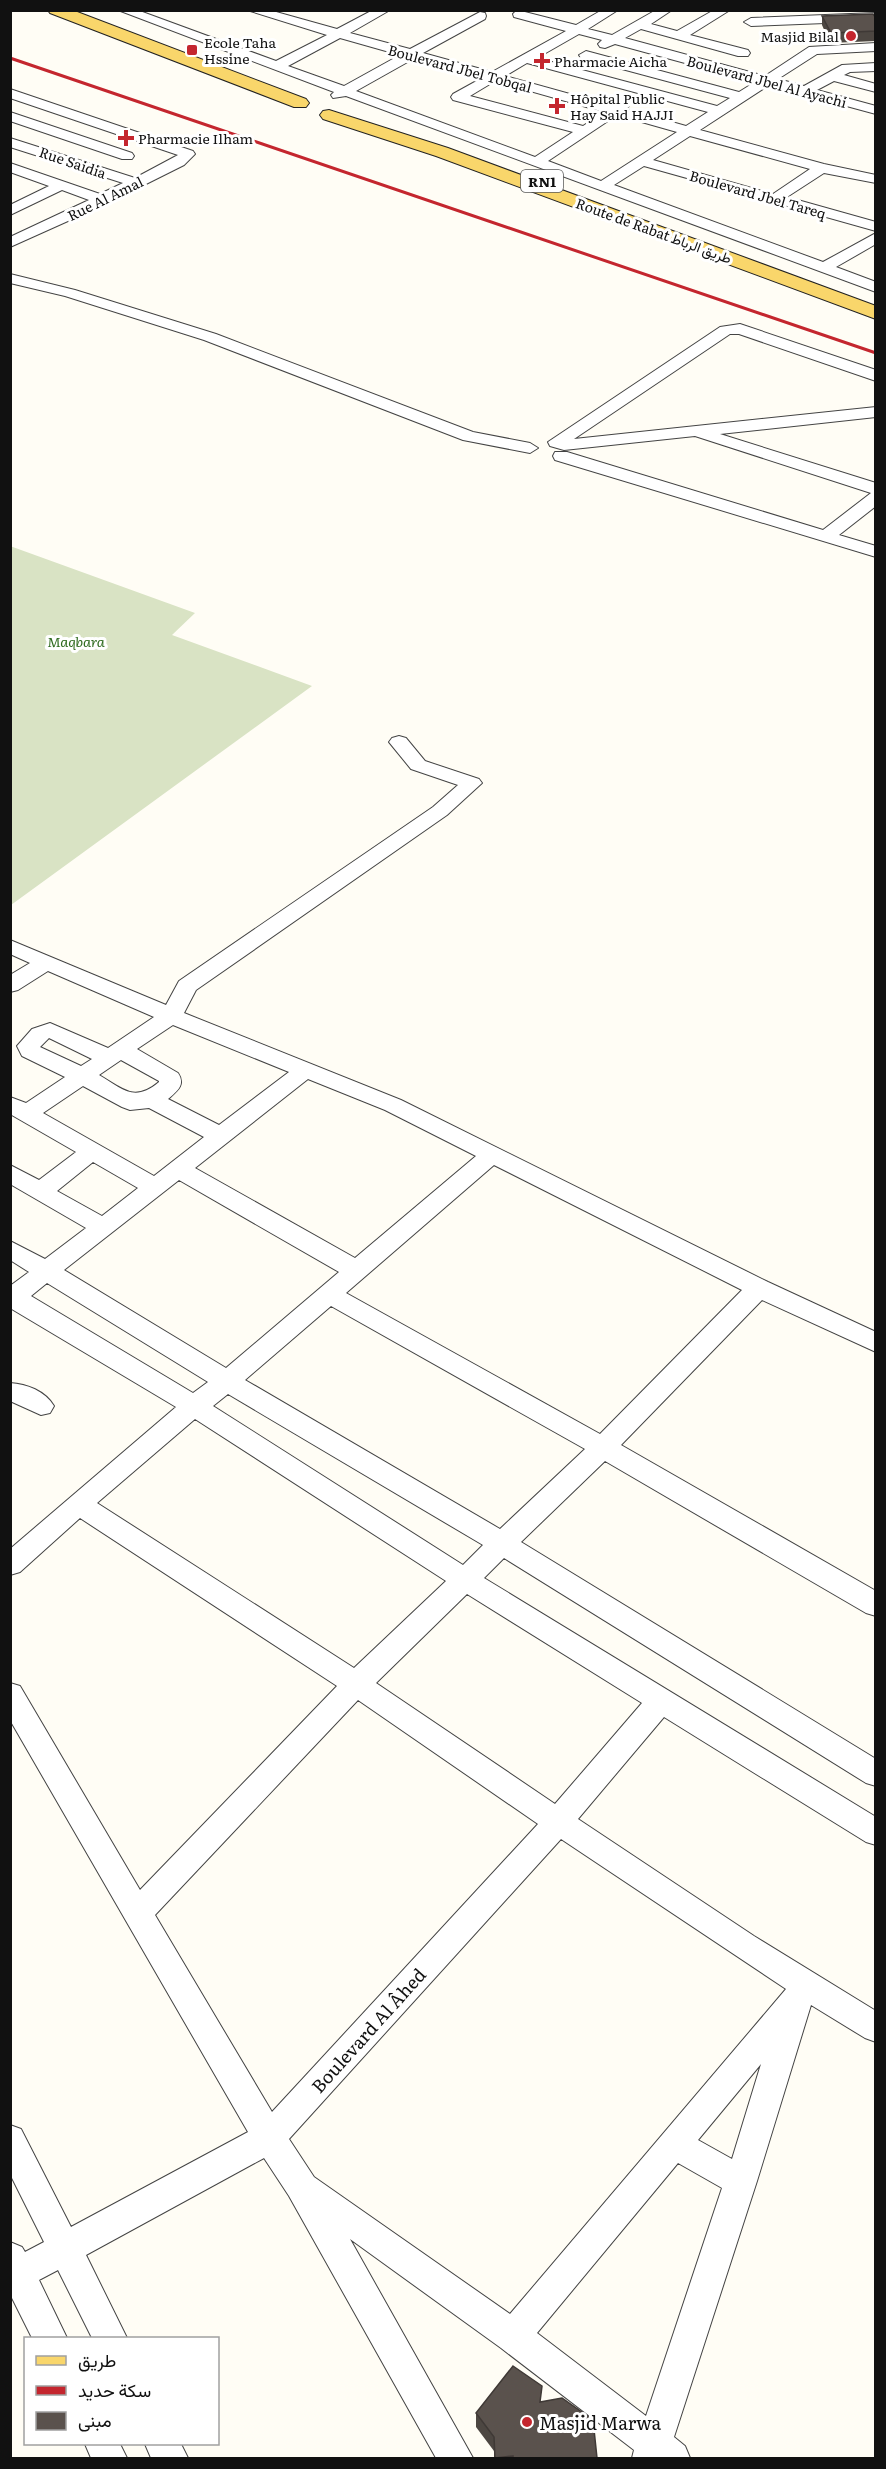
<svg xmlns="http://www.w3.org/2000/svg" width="886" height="2469" font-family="Literata,Vazirmatn,serif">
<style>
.cemetery{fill:#d9e3c4}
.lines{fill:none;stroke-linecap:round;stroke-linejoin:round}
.minor-casing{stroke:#444;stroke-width:2}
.major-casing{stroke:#222;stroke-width:2}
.minor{fill:#fff;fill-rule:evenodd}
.major{fill:#f9d66b;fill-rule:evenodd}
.rail{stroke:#c4262e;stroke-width:3}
.wall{fill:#4d4742}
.building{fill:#5a524d;stroke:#3f3936;stroke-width:1.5}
.poi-dot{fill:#c4262e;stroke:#fff;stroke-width:2}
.labels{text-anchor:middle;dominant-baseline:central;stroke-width:6;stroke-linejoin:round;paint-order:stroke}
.far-poi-label{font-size:14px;fill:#111;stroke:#fff;text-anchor:start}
.far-street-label{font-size:14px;fill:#111;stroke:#fff}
.shield{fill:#fff;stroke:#585858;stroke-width:1.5}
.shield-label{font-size:14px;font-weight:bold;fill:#111}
.far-park-label{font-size:14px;font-style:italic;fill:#2f6b1f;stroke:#fff}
.near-street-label{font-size:18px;fill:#111;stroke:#fff}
.near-poi-label{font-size:18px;fill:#111;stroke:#fff;text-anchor:start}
</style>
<rect width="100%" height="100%" fill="#fffdf5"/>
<path class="cemetery" d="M10,546L195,613L172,635L312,686L11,905Z"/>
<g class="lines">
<defs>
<path id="minor" d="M118,10H137L276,61L327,35L247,10H269L337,29L373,10H390L350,33L410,49L480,12L485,13L486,16L485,19L423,53L492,72L566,31L514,17L513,14L517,10L576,25L602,10H618L588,29L612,35L656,10H672L651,24L677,31L714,10H730L690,35L748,50L750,53L748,56H738L641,29L625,38L765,76L809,47L876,43V51L817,54L778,79L804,86L842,65L876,63V71L850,72L844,75L876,84V92L834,81L817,90L876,106V114L769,85L700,130L824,164L876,175V183L824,173L787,197L876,222V231L644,166L614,185L823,262L876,233V244L836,267L876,282V292L346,96L333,98L331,95L334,92ZM579,34L602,40L598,44L600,47L605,48L615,44L755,82L739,92L586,51L579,55L581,58L730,98L717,106L537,58ZM340,38L400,55L344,86L288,66ZM413,59L482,78L453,94L451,97L453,100L573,132L535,157L356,91ZM527,63L708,112L686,126L626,109L629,106L627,103L622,102L613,106L505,76ZM495,81L604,112L583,126L470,96ZM617,115L677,132L601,181L548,161ZM690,136L810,169L773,194L653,160Z
M876,13V21L751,26L744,22L751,18Z
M10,89L193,151L195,154L184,165L108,203L10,247V237L89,200L62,190L10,215V205L49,186L10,172V163L100,194L123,183L10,147V138L135,178L178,155L10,98Z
M10,112L132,153L134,156L132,159H122L10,121Z
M10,274L75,290L216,334L473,432L530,443L538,448L530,453L463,440L204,340L65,296L10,283Z
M740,324L876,370V381L739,334H730L574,439L876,407V417L720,434L876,483V506L839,535L876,546V557L555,460L553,456L555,452H567L823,530L871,493L695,436L564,450L550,446L548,442L720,327Z
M399,736L406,738L425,761L479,779L482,783L447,815L196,990L184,1013L401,1100L768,1282L876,1332V1352L762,1300L621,1445L876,1591V1616L866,1613L605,1461L521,1542L876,1759V1786L866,1783L504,1558L484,1578L876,1817V1845L866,1842L664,1717L578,1819L754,1936L876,2011V2042L865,2038L811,2005L757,2181L674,2437L685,2446L690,2458H632L634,2450L501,2348L350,2239L473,2458H436L289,2196L264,2158L86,2255L127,2338H92L58,2270L39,2280L67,2338H32L10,2294V2242L22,2247L25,2252L44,2242L10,2174V2125L21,2129L71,2227L248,2132L10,1720V1683L20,1686L140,1890L337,1686L80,1518L20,1572L10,1575V1549L176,1407L10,1308V1286L29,1272L10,1260V1241L45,1259L86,1228L10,1184V1165L39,1180L76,1152L10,1114V1097L26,1103L65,1077L22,1056L17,1046L32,1029L50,1023L108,1048L154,1017L48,971L18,990L10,992V975L30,963L10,954V940L166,1005L179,981L433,807L458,785L411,769L389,742L392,738ZM173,1025L289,1072L219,1125L168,1099C177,1091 186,1085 178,1073L137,1049ZM49,1038L92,1059L81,1066L40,1047ZM121,1060L159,1081V1082C134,1103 123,1089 99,1075ZM308,1079L385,1110L476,1156L355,1258L195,1168ZM83,1086L122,1107L130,1110L149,1108L204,1137L154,1176L43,1113ZM93,1162L138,1188L102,1216L57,1191ZM494,1165L742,1290L600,1434L346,1293ZM179,1180L339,1272L226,1368L64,1270ZM47,1283L208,1382L193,1393L31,1296ZM331,1306L585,1449L500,1529L245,1380ZM228,1394L483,1545L463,1565L213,1406ZM195,1419L446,1581L354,1668L97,1503ZM467,1594L642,1703L555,1804L376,1683ZM358,1700L538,1824L272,2112L155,1915ZM561,1839L786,1989L510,2314L314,2177L289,2139ZM761,2064L732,2159L698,2140ZM678,2163L722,2188L646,2416L537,2333Z
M10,1383C27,1384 45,1391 54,1406L50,1413L41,1415L10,1401Z
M85,2444H120L127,2458H91Z
M145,2444H181L188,2458H151Z"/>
<path id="major" d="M48,10H72L306,99L309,103L306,107H294L50,13Z
M329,110L448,148L876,306V319L436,156L323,119L320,115L323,111Z"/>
</defs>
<use href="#minor" class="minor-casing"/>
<use href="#major" class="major-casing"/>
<use href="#minor" class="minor"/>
<use href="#major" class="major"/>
<path class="rail" d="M10,58L876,353"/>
</g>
<path class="wall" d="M822,16L876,18V41L830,43L822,25Z
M541,2402L597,2458H494V2451L476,2427V2413Z"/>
<path class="building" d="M873,14L876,18V31L831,33L822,16Z
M513,2366L542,2386L540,2402L562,2398L593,2420L597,2458H513V2456L495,2458L494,2437L476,2413Z"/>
<g class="poi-dot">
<circle cx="851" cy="36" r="6"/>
<rect x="186" y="44" width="12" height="12" rx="3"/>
<path d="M539 52h6v6h6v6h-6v6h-6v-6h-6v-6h6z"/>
<path d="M554 97h6v6h6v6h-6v6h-6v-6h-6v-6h6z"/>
<path d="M123 129h6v6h6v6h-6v6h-6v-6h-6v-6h6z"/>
<circle cx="527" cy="2422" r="6"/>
</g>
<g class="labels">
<g class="far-poi-label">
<text x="839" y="36" text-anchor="end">Masjid Bilal</text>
<text x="204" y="42">Ecole Taha<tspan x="204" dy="16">Hssine</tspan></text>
<text x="554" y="61">Pharmacie Aicha</text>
<text x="570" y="98">Hôpital Public<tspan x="570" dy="16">Hay Said HAJJI</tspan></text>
<text x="138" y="138">Pharmacie Ilham</text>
</g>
<g class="far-street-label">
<text transform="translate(460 68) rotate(15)">Boulevard Jbel Tobqal</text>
<text transform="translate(767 81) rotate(15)">Boulevard Jbel Al Ayachi</text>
<text transform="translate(73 162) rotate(19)">Rue Saidia</text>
<text transform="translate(758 194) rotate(16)">Boulevard Jbel Tareq</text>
<text transform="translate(105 198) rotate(-26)">Rue Al Amal</text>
<text transform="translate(654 230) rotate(20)">Route de Rabat طريق الرباط</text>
</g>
<rect class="shield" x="521" y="170" width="42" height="22" rx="4.5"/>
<g class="shield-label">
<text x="542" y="181">RN1</text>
</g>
<g class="far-park-label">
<text x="76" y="641">Maqbara</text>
</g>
<g class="near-street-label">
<text transform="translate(368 2030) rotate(-48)">Boulevard Al Âhed</text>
</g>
<g class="near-poi-label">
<text x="539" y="2422">Masjid Marwa</text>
</g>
</g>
<rect width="886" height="2469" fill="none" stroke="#111111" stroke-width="24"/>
<rect x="24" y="2337" width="195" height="108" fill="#ffffff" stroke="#a0a0a0" stroke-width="1.5"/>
<rect x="36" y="2356" width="30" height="9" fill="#f9d66b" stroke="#a0a0a0" stroke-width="1.5"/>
<text x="78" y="2367" font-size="18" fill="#111111">طريق</text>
<rect x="36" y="2386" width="30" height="9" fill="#c4262e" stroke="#a0a0a0" stroke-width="1.5"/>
<text x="78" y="2397" font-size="18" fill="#111111">سكة حديد</text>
<rect x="36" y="2412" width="30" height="18" fill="#5a524d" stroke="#a0a0a0" stroke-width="1.5"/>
<text x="78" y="2427" font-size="18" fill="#111111">مبنى</text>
</svg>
